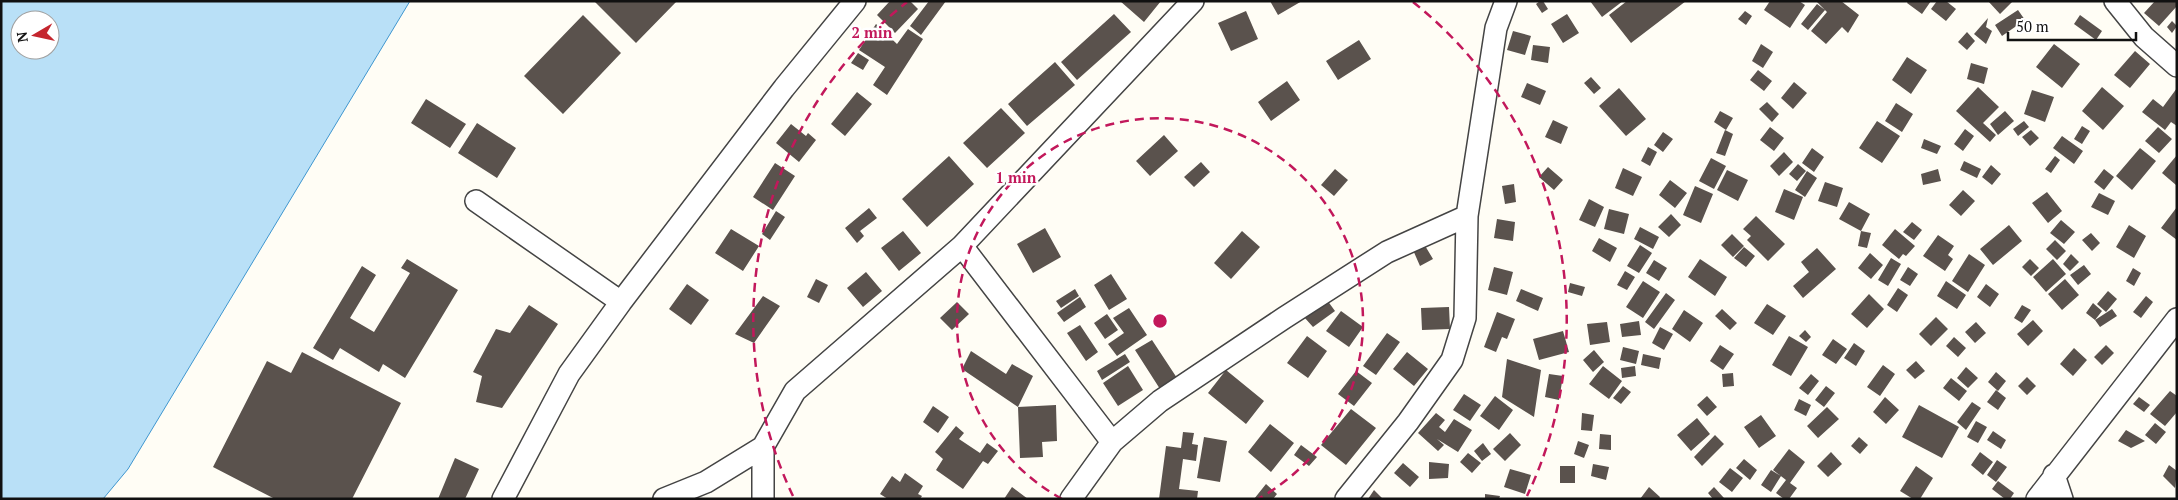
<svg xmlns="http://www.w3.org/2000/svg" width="2178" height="500" font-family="'PT Serif',serif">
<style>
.water{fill:#b9e0f7;stroke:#3f96cf;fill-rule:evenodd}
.building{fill:#5a524d}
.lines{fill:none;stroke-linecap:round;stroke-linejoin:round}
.minor-casing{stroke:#444;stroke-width:24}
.minor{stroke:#fff;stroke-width:21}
.ring{fill:none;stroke:#c2185b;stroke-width:2.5;stroke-dasharray:9 6}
.centre{fill:#c2185b;stroke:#fff;stroke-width:2.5}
.ring-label{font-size:15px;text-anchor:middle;font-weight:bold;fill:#c2185b;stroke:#fff;stroke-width:5;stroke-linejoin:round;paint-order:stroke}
</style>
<rect width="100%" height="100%" fill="#fffdf5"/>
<path class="water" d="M1,1H410L128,469L103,499H1ZM20,20H50V50H20Z"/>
<path class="building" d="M596,1H677L636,43L595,2Z
M890,1H910L918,9L895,33L877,15Z
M929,1H946L921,35L910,26Z
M1120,1H1161L1144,22Z
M1270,1H1302L1278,15Z
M1540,1H1543L1548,9L1542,13L1536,4Z
M1590,1H1623L1602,17Z
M1627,1H1686L1631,43L1609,15Z
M1770,1H1799L1805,5L1790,28L1764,10Z
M1816,1H1841L1859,15L1848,33L1842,27L1826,44L1811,31L1827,12Z
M1908,1H1931L1922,14L1907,3Z
M1937,1H1946L1956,9L1946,21L1931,9Z
M1988,1H2013L2000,14Z
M2155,1L2177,2V6L2159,26L2144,13Z
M1817,4L1825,10L1808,30L1801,24Z
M2018,10L2025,20L2002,36L1995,25Z
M1246,11L1258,39L1231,51L1218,23Z
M1745,11L1752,16L1746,25L1738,19Z
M1114,14L1131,32L1077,80L1061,62Z
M1567,14L1579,33L1563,43L1551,24Z
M583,15L621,53L563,114L524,76Z
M2080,15L2102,31L2096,40L2074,24Z
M1988,18L1986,27L1992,31L1986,44L1974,34Z
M2172,21L2177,26L2172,33L2167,27Z
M876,24L897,44L908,29L923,39L887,95L873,85L885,67L859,50Z
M1513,31L1531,36L1525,55L1507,50Z
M1967,32L1975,41L1967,50L1958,42Z
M1359,40L1371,59L1338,80L1326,61Z
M1761,44L1773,52L1763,68L1752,61Z
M2054,44L2080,64L2062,88L2036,67Z
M1533,45L1550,47L1548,63L1531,60Z
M2135,51L2150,64L2130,88L2114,75Z
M858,53L869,60L863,70L851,63Z
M1907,57L1927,70L1911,94L1892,80Z
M1055,62L1075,85L1027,126L1008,104Z
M1971,63L1988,68L1984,84L1967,79Z
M1758,70L1772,81L1764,91L1750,80Z
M1591,77L1601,88L1594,94L1584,83Z
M1287,81L1300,100L1271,121L1258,102Z
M1794,82L1807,93L1793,109L1781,98Z
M1527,83L1546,91L1540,105L1521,97Z
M1978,87L1999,107L1983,123L1996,135L1990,142L1956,111Z
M2102,87L2124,106L2103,130L2082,111Z
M1619,88L1646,119L1626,136L1599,106Z
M2177,88V126L2171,122L2165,130L2142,112L2153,99L2163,107Z
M2032,90L2054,97L2045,122L2024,114Z
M857,92L872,104L845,136L831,124Z
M426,99L466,124L450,148L411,123Z
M1767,102L1779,114L1772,122L1759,109Z
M1896,103L1913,114L1902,132L1885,121Z
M1001,108L1025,133L987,168L963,143Z
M1720,111L1733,118L1726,130L1714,122Z
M2005,111L2014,121L1998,135L1990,124Z
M1553,120L1568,127L1561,144L1545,137Z
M1877,121L1900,136L1882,163L1859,148Z
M2024,121L2029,127L2018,136L2013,129Z
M477,123L516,148L497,178L458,153Z
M791,124L806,136L808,133L816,140L799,162L776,143Z
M2082,126L2090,131L2082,144L2074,139Z
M1770,127L1784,138L1774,151L1760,140Z
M2158,127L2172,139L2159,153L2145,141Z
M1965,129L1974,136L1963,151L1954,144Z
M1725,130L1733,134L1725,156L1716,153Z
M2031,130L2039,138L2030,146L2022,137Z
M1663,132L1673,139L1663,152L1654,145Z
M1164,135L1178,151L1150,176L1136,161Z
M2062,136L2083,151L2074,164L2053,148Z
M1924,139L1941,146L1937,154L1921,148Z
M1648,147L1657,152L1650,166L1641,161Z
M1812,148L1824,157L1814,172L1802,163Z
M2140,148L2156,161L2132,190L2116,176Z
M1784,152L1793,162L1779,176L1770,166Z
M2177,155V184L2176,185L2162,173Z
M949,156L974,184L927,227L902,199Z
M2055,156L2060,160L2051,173L2045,169Z
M1711,158L1726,166L1714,189L1699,181Z
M1964,161L1981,169L1977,178L1960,170Z
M1201,162L1210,172L1194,187L1184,177Z
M775,163L795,176L773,210L753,197Z
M1798,164L1806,171L1797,181L1789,174Z
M1991,165L2001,174L1992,185L1982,177Z
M1548,167L1563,180L1554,190L1539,177Z
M1623,168L1642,177L1633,196L1615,188Z
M1335,169L1348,180L1334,196L1321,185Z
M1938,169L1941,181L1923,185L1921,174Z
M2104,169L2114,177L2104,190L2094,182Z
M1727,170L1748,180L1738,201L1717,190Z
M1807,171L1817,178L1805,197L1795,190Z
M1670,180L1687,193L1675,208L1659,195Z
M1825,182L1843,188L1837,207L1818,201Z
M1514,184L1516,202L1505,204L1502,186Z
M1695,186L1713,194L1701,223L1683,215Z
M1784,189L1803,197L1794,220L1775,212Z
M1963,190L1975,201L1961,216L1949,205Z
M2047,192L2062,211L2048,223L2032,203Z
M2099,193L2115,201L2108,215L2091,207Z
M1589,199L1604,207L1595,227L1579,220Z
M1849,202L1870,214L1861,231L1839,219Z
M2177,207V240L2161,228Z
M869,208L877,218L860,231L864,236L857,243L845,228Z
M1609,209L1629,214L1624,234L1604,229Z
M776,211L785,217L770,240L762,234Z
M1671,214L1681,225L1669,237L1658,227Z
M1756,216L1785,244L1768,261L1747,240L1751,236L1743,229Z
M1497,219L1515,222L1513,241L1494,238Z
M2061,220L2075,232L2064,244L2050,233Z
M1912,222L1922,230L1914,240L1903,232Z
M2009,225L2022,241L1993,265L1980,249Z
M2129,225L2146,236L2134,258L2116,247Z
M1640,227L1659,237L1653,249L1634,239Z
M1045,228L1061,257L1033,273L1017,244Z
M731,229L759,246L743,271L715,253Z
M1895,229L1915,246L1906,256L1903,254L1899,259L1882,245Z
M903,231L921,253L899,271L881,248Z
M1242,231L1260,247L1231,279L1214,263Z
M1861,231L1871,233L1867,248L1858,246Z
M2091,233L2100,243L2092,251L2082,240Z
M1732,234L1744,246L1733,257L1721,245Z
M1938,235L1954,246L1948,255L1953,259L1945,271L1923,256Z
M1599,238L1617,248L1610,262L1592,251Z
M2055,240L2066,251L2057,260L2046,249Z
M1424,244L1433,259L1420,266L1413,250Z
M1640,245L1652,253L1639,273L1627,266Z
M1744,247L1755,256L1746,267L1734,258Z
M1817,248L1836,269L1803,298L1793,286L1809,272L1801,262Z
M1870,253L1883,265L1871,279L1858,268Z
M1969,254L1985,265L1968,292L1952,281Z
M2071,254L2079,262L2070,271L2063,264Z
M1891,258L1901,264L1888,286L1878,280Z
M407,259L458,290L405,378L383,364L379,372L340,348L333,360L313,348L362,266L376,275L350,318L374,332L410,273L401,268Z
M1700,259L1727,277L1715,296L1688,277Z
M2030,259L2039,268L2031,276L2022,267Z
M2053,259L2066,274L2046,292L2033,277Z
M1654,260L1667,268L1659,281L1646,273Z
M2084,265L2091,274L2078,285L2070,275Z
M1494,267L1513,272L1507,295L1488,290Z
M1908,267L1918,274L1910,286L1900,280Z
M2133,268L2141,273L2134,286L2126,281Z
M1625,271L1635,277L1627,290L1617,285Z
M866,272L882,291L863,307L847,288Z
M1111,274L1127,299L1109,310L1094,285Z
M816,279L828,285L819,303L807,297Z
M2065,279L2079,295L2062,310L2048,294Z
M1643,281L1660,292L1643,318L1626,307Z
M1946,281L1966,295L1957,309L1937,296Z
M1570,283L1585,287L1582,296L1568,292Z
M687,284L709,300L691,325L669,309Z
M1986,284L1999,294L1990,307L1977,297Z
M1898,288L1908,295L1897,312L1887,305Z
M1075,289L1079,296L1061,308L1056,301Z
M1521,289L1543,298L1538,311L1516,301Z
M2108,291L2117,299L2106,312L2097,304Z
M1666,293L1675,300L1654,329L1645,322Z
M1869,294L1884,309L1867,328L1851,314Z
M763,296L780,306L754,343L735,334Z
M2146,296L2153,302L2141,318L2133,312Z
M1080,297L1086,307L1064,322L1057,313Z
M1327,300L1335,311L1313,327L1304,317Z
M957,302L969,314L952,330L940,318Z
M2093,303L2102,311L2095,320L2086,313Z
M1767,304L1786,316L1773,335L1754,323Z
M529,305L558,324L502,408L476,402L482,376L473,372L496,329L510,333Z
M2022,305L2031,310L2022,323L2014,318Z
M1449,307L1450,329L1422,330L1421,308Z
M1129,308L1147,335L1117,356L1108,344L1124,333L1113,318Z
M1722,309L1737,323L1730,330L1715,316Z
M2112,309L2117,316L2100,327L2095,320Z
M1684,310L1703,323L1690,342L1672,329Z
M1341,311L1363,327L1349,347L1326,331Z
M1497,312L1515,319L1507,339L1502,337L1496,352L1484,347Z
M1107,314L1118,330L1105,339L1094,323Z
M1936,317L1948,329L1931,346L1919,334Z
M2033,320L2043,331L2028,346L2017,334Z
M1639,321L1641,335L1622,337L1620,324Z
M1607,322L1610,342L1590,345L1587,324Z
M1976,322L1986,333L1975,343L1965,332Z
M1080,325L1098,352L1086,361L1067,333Z
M1660,327L1673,334L1664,350L1652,343Z
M1805,330L1811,337L1806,342L1799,336Z
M1563,331L1569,352L1539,360L1533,339Z
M1387,333L1400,342L1376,375L1363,366Z
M1307,336L1327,351L1308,378L1287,363Z
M1789,336L1808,347L1791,376L1772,365Z
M1954,337L1966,348L1958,357L1946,346Z
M1833,339L1847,349L1836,364L1822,355Z
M1152,340L1177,378L1160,389L1135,350Z
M1854,343L1865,351L1856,366L1844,358Z
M1720,345L1734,354L1723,370L1710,361Z
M2106,345L2114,353L2102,365L2094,357Z
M1623,347L1639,351L1636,364L1620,360Z
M2074,348L2087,360L2073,376L2060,364Z
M1594,350L1604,362L1593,372L1583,360Z
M971,351L1006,374L1012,364L1033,376L1018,407L962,369Z
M302,352L401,403L352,499H275L213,467L267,361L291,373Z
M1407,352L1428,369L1414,386L1393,369Z
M1125,354L1130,362L1102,380L1097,371Z
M1643,354L1661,358L1659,369L1641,365Z
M1507,359L1541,370L1534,417L1502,397Z
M1916,361L1925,371L1915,379L1906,370Z
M1883,365L1895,374L1880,396L1867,387Z
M1128,366L1143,390L1118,406L1103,383Z
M1603,366L1622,381L1609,399L1589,384Z
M1635,366L1636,376L1622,378L1621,368Z
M1966,367L1978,378L1968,388L1957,378Z
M1226,370L1264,401L1246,424L1208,393Z
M1356,371L1372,383L1354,406L1338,394Z
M1996,372L2006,381L1998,391L1988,382Z
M1733,373L1734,386L1723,387L1722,374Z
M1549,374L1563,376L1559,400L1545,397Z
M1811,374L1819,381L1808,395L1799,388Z
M2027,377L2036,386L2027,395L2018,386Z
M1951,378L1967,391L1959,401L1943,388Z
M1623,386L1631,392L1621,404L1613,398Z
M1826,386L1835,393L1824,407L1815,400Z
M1996,390L2006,398L1998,410L1987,402Z
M2170,391L2177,396V412L2165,426L2150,414Z
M1464,394L1481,405L1470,421L1453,410Z
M1495,396L1513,410L1499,430L1480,416Z
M1707,396L1717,407L1707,416L1697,405Z
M1885,397L1899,410L1886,424L1873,412Z
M2139,397L2150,405L2144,412L2133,404Z
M1799,399L1811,405L1806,416L1794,410Z
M1972,402L1981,408L1966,430L1957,422Z
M1056,405L1057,441L1042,442L1043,457L1020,458L1018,407Z
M1919,405L1959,427L1942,458L1902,437Z
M933,406L949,417L938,433L923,422Z
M1827,407L1839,419L1818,438L1807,426Z
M1351,409L1376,428L1346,465L1321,445Z
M1436,413L1445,420L1439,427L1445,432L1454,419L1472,430L1458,452L1437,439L1444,445L1438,451L1418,433Z
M1582,413L1594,415L1592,431L1581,430Z
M1761,415L1776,436L1759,448L1744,427Z
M1697,418L1710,434L1691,451L1677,435Z
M1976,421L1987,427L1978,443L1967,437Z
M2155,423L2166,432L2156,444L2145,435Z
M1270,424L1294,443L1271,472L1248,452Z
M956,426L964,433L959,439L980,453L987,443L998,451L988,464L983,461L963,489L936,470L943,459L935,452Z
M2126,430L2145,441L2131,448L2118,441Z
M1993,431L2006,440L2001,449L1987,440Z
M1183,432L1194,433L1192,444L1198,445L1196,461L1183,459L1179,489L1198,491L1197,499H1159L1166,446L1181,448Z
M1510,433L1521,445L1505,461L1493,449Z
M1600,434L1611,435V450L1599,449Z
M1715,435L1724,444L1702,466L1694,457Z
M1204,437L1227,441L1220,482L1197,478Z
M1859,437L1868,445L1860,454L1851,446Z
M1578,441L1589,445L1584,458L1574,454Z
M1483,443L1491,454L1482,461L1474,451Z
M1301,445L1317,457L1309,466L1294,455Z
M1789,449L1805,462L1790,483L1797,488L1789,499H1784L1776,493L1786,480L1773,470Z
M1831,452L1842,464L1828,477L1817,466Z
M1980,452L1993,462L1983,475L1971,465Z
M1468,453L1481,463L1472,473L1460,462Z
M455,458L479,469L465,499H438Z
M1744,459L1757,470L1750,480L1736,468Z
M1997,460L2007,467L1996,482L1987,475Z
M1429,462L1449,464L1448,478L1429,479Z
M1403,463L1419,477L1410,487L1394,473Z
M1593,464L1609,467L1606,480L1591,476Z
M2169,465L2177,471L2175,488L2163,476Z
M1560,466H1575V483H1560Z
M1916,466L1933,478L1920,499H1913L1900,491Z
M1730,468L1743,478L1732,492L1719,482Z
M1510,469L1531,475L1525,494L1504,487Z
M1771,470L1781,476L1771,492L1761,485Z
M905,473L923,486L918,494L922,496L920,499H888L880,494L892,476L900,482Z
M1998,481L2014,493L2010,499H2005L1992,489Z
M1266,484L1277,494L1273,499H1254Z
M1012,487L1028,499H1004Z
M1649,487L1660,497L1659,499H1640Z
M1714,487L1724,498L1723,499H1713L1708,493Z
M1374,490L1383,499H1368Z
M1485,494L1500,496L1499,499H1485Z"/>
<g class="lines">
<defs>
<path id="minor" d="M2115,1L2144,37L2177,66
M476,201L621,302
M962,246L1112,442
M2054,475L2062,499
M503,499L569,374L621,302L784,88L855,1
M664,499L706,482L763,447L795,391L962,246L1193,1
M763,499V447
M1071,499L1112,442L1160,401L1284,318L1387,252L1467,216
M1346,499L1408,422L1452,360L1465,318L1467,216L1496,28L1506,1
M2037,499L2177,319"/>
</defs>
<use href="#minor" class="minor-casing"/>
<use href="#minor" class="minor"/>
</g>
<g class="ring">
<path d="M1062 499A203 203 0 1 1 1258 499"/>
<path d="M793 496A407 407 0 0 1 907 2M1413 2A407 407 0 0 1 1527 496"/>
</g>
<circle cx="1160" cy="321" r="8" class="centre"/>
<g class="ring-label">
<text x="872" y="38">2 min</text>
<text x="1016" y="183">1 min</text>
</g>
<rect width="2178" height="500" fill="none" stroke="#111111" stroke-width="5"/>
<g transform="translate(35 35) rotate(261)"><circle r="24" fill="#ffffff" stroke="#a0a0a0"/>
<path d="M0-4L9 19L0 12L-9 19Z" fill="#c4262e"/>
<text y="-8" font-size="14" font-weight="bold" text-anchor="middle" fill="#111111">N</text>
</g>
<path d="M2008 32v8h128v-8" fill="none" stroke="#111111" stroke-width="2.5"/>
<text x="2016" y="32" font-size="15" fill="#111111" stroke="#ffffff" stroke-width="4" paint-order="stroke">50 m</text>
</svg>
